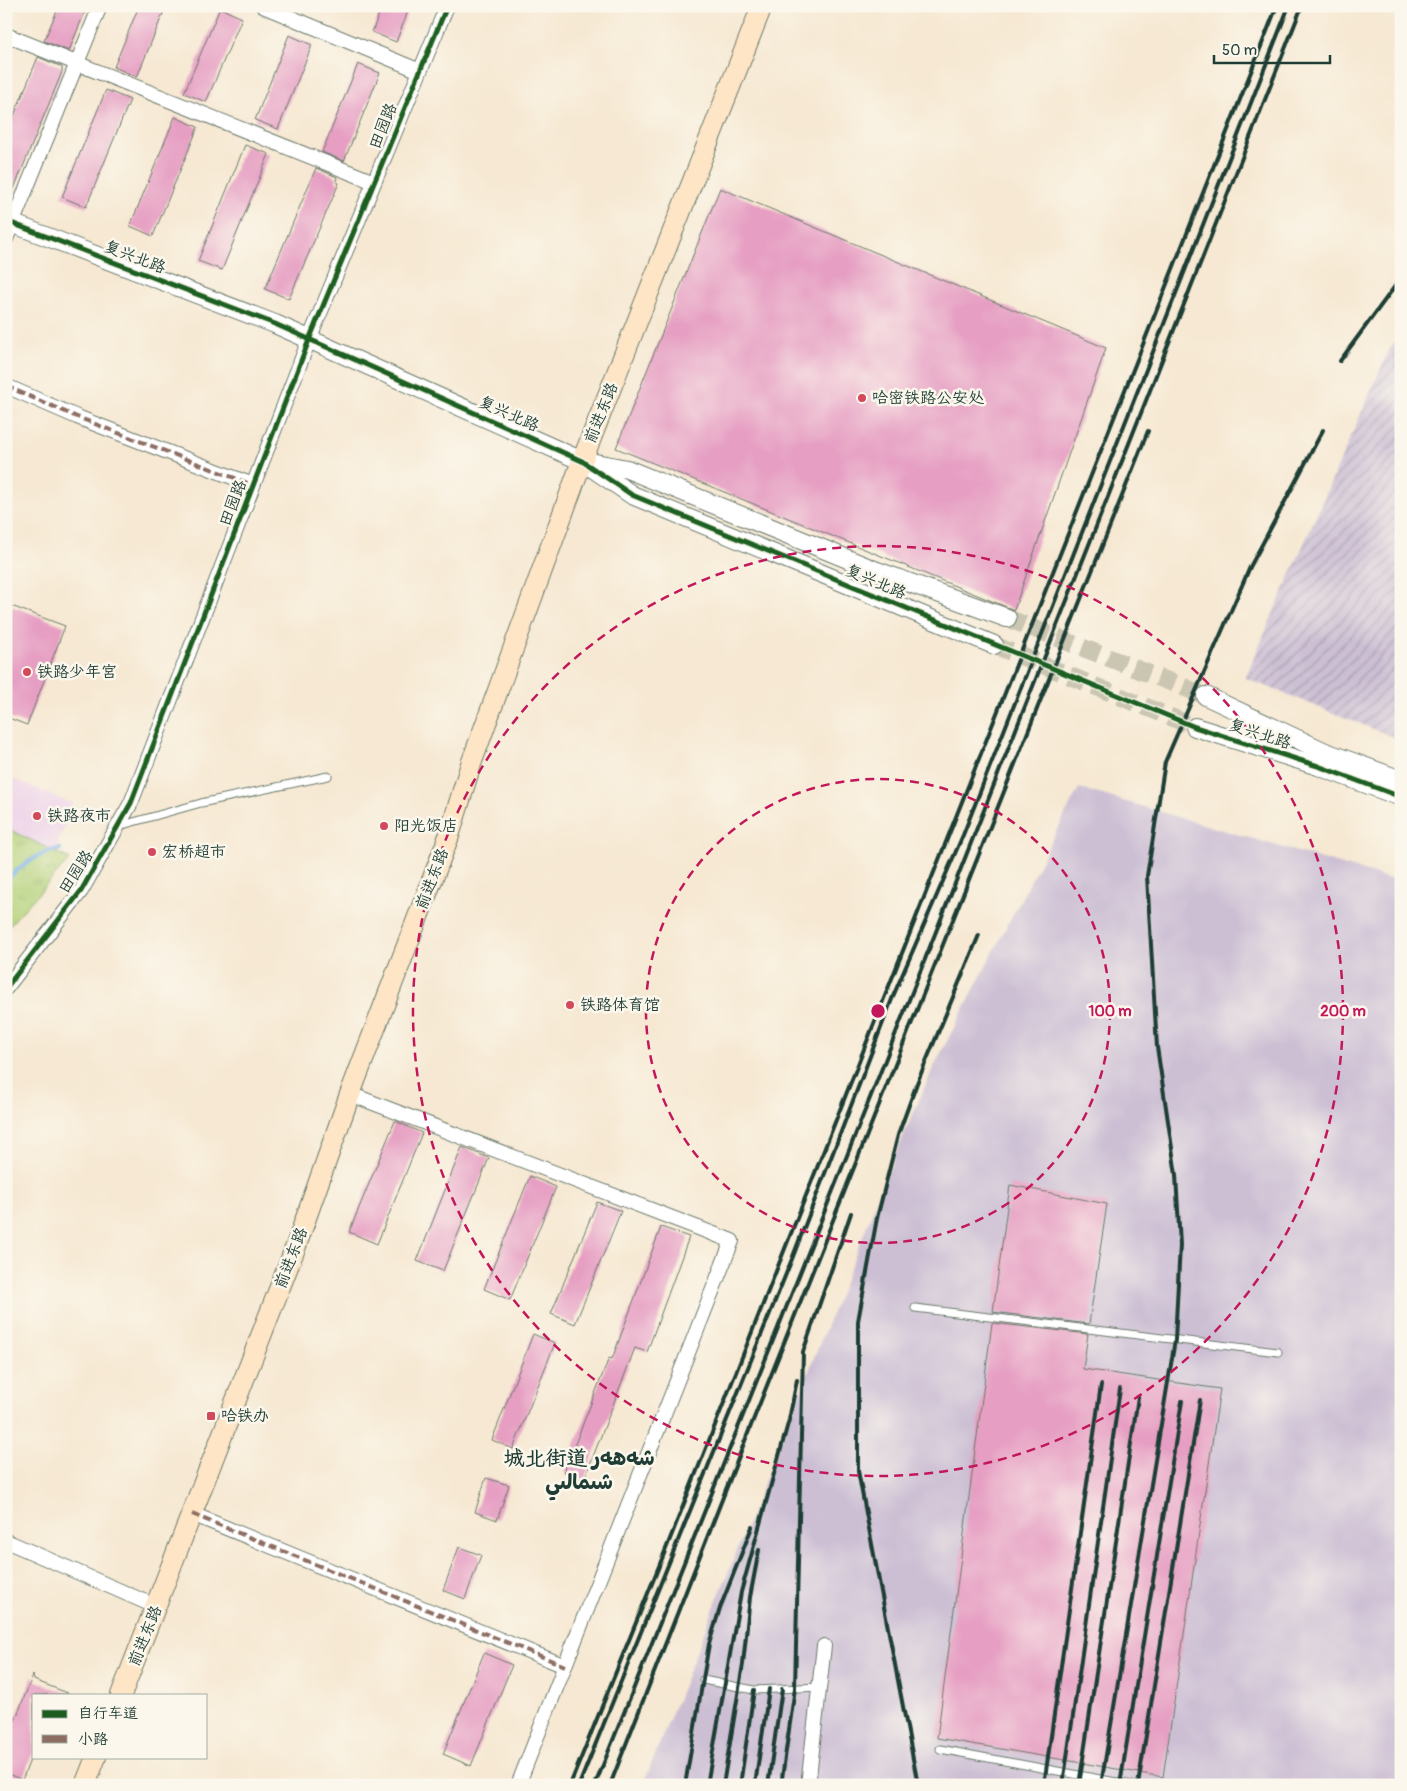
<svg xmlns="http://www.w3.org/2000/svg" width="1407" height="1791" font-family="Pangolin,'Playpen Sans Arabic','LXGW WenKai TC',sans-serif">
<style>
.built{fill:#edd1e9}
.industrial{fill:url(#industrial-furrows)}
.railway{fill:#ccbfd4}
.park{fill:url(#park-tufts);stroke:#698756}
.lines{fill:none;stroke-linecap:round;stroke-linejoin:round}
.stream{stroke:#74afe5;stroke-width:4.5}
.building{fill:#e69fc3}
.tertiary-tunnel{stroke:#cbc6b2;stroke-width:18;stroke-dasharray:18 9;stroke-linecap:butt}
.service-casing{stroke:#6a796b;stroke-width:9}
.minor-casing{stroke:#6a796b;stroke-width:16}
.tertiary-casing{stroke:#6a796b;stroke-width:20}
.secondary-casing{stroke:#6a796b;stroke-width:22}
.service{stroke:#fff;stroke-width:7}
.minor{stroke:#fff;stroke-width:14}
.tertiary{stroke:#fff;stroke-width:18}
.secondary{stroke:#fde5c5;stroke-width:20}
.rail{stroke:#1f3d34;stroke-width:4}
.quiet{stroke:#8d6e63;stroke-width:4;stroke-dasharray:8 4;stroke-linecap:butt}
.cycleway-casing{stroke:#fbf7ec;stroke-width:8}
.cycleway{stroke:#1b5e20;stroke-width:5}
.ring{fill:none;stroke:#c2185b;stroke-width:2.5;stroke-dasharray:9 6}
.poi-dot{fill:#d1495b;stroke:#fbf7ec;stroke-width:2}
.labels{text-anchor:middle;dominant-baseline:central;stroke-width:5;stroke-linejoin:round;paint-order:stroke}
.street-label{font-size:16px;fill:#1f3d34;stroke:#fbf7ec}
.poi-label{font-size:16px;fill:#1f3d34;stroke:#fbf7ec;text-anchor:start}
.district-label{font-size:21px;font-weight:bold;fill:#1f3d34;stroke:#fbf7ec}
.centre{fill:#c2185b;stroke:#fbf7ec;stroke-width:2.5}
.ring-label{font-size:15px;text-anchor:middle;font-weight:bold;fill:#c2185b;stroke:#fbf7ec;stroke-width:5;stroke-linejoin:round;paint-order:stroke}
</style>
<defs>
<pattern id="industrial-furrows" width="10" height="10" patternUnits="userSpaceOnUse" patternTransform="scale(1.25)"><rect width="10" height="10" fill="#ccbfd4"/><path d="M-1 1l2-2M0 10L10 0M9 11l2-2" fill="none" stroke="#a59cad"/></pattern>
<pattern id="park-tufts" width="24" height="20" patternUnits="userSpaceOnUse" patternTransform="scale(1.25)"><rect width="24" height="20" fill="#b3d178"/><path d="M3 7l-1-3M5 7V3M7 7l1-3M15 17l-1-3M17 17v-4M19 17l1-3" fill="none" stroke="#9ab468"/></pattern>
</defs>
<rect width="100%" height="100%" fill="#fbf7ec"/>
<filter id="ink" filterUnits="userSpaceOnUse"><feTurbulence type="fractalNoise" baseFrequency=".02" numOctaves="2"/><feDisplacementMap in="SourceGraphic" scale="10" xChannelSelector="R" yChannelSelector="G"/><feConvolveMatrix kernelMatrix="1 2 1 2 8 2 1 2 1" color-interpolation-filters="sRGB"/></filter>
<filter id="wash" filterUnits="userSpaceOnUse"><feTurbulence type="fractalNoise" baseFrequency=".0096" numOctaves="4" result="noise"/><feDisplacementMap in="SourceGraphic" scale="20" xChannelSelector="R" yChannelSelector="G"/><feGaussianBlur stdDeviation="1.12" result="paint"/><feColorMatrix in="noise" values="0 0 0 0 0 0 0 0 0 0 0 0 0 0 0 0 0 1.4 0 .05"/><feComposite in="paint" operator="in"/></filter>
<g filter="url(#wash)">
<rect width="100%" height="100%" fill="#f6e8d2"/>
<path class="built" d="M6,776L73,804L54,852L6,828Z"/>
<path class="industrial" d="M1401,333V740L1245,678L1388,352Z"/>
<path class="railway" d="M1079,788L1401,882V1785H643L898,1148L934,1066Z"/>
<path class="park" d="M6,828L70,859L6,929Z"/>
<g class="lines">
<path class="stream" d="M6,894L9,877C25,863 39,853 60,849"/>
</g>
<g id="blocks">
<path class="building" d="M59,6H87L69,51L44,41Z
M139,6H166L137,77L114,67Z
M382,6H410L396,42L372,32Z
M220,8L242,18L206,102L184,93Z
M289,35L312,45L278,129L255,120Z
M38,57L62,67V72L6,208V135Z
M358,64L380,73L344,161L322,152Z
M106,90L130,100L86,207L62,197Z
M175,117L198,127L153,236L130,226Z
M245,145L269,154L222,270L198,261Z
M316,168L337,177L336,182L339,183L289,299L265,289Z
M720,188L1106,348L1014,610L616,448Z
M6,604L65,626L27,725L6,717Z
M395,1121L422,1133L377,1244L349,1232Z
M462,1147L489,1158L443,1271L417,1261Z
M530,1176L556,1187L510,1300L484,1289Z
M1010,1185L1107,1204L1089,1324L993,1312Z
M597,1202L621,1211L575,1324L551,1314Z
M661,1227L689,1237L647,1352L635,1348L584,1480L564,1472L609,1358L612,1359Z
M992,1323L1088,1334L1083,1369L1220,1389L1163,1777L937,1738Z
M533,1334L555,1343L513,1449L492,1440Z
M486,1478L509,1485L497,1520L475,1512Z
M459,1547L481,1555L465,1599L443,1590Z
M484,1653L512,1665L471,1766L443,1754Z
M33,1675L34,1680L70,1694L34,1695V1750L22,1780L6,1773V1743Z"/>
</g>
</g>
<g filter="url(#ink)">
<use href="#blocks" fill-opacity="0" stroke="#6a796b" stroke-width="1"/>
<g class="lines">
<path class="tertiary-tunnel" d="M1007,618L1206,696
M994,645L1195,727"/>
<defs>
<path id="service" d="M119,826L201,803L328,776
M915,1308L1278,1352
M703,1680L754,1690L820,1687
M940,1749L1132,1785"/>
<path id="minor" d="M263,6L420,71
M6,35L374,182
M6,239L100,6
M6,386L77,417L253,485
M6,988L81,891L131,803L309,340L447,6
M350,1094L732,1241L518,1785
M192,1514L565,1666
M6,1541L157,1607
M808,1785L824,1646"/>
<path id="tertiary" d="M6,221L275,324L582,461L632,495L994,645
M590,462L627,469L877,571L1007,618
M1206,696L1323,751L1401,780
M1195,727L1318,766L1401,797"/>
<path id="secondary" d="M121,1695L296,1246L350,1094L449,836L471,764L582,461L762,6
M85,1785L96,1757"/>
</defs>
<use href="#service" class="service-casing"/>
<use href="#minor" class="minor-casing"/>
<use href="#tertiary" class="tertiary-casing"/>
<use href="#secondary" class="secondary-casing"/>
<use href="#service" class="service"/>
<use href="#minor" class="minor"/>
<use href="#tertiary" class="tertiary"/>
<use href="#secondary" class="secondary"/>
<path class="rail" d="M1340,361L1401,278
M570,1785L668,1544L1277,6
M579,1785L792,1259L894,994L963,835L1289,6
M595,1785L882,1068L1302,6
M610,1785L752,1423L1148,431
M685,1785L709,1644L720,1608L752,1527
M707,1785L741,1592L789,1420L797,1380
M723,1785L743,1664L750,1597L759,1550
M740,1785L754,1690
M755,1785L769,1689
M768,1785L782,1689
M781,1785L795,1688L803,1352L851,1213
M918,1785L858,1471V1321L877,1218L898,1135L917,1083L979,935
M1044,1785L1101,1385
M1063,1785L1120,1389
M1079,1785L1138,1397
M1101,1785L1175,1340L1180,1245L1176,1175L1157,1047L1147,876L1165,762L1250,567L1323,430
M1120,1785L1182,1401
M1138,1785L1200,1400"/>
<path class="quiet" d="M6,386L77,417L253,485
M192,1514L565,1666"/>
<defs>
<path id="cycleway" d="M6,221L275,324L582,461L632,495L1195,727L1318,766L1401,797
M6,988L81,891L131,803L309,340L447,6"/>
</defs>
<use href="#cycleway" class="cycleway-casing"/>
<use href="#cycleway" class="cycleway"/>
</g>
</g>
<g class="ring">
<circle cx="878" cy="1011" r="232"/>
<circle cx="878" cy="1011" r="465"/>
</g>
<g class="poi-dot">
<circle cx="862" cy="398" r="5"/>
<circle cx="27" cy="672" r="5"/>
<circle cx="37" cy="816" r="5"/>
<circle cx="384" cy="826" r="5"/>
<circle cx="152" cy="852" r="5"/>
<circle cx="570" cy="1005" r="5"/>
<rect x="206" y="1411" width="10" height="10" rx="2.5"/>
</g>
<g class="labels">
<g class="street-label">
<text transform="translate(383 126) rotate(-68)">田园路</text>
<text transform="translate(135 257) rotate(21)">复兴北路</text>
<text transform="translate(601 413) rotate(-68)">前进东路</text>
<text transform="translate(509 414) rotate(24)">复兴北路</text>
<text transform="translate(233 503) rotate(-69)">田园路</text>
<text transform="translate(876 582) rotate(23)">复兴北路</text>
<text transform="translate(1260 734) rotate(18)">复兴北路</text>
<text transform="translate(76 872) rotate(-57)">田园路</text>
<text transform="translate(432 879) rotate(-69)">前进东路</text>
<text transform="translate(291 1258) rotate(-69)">前进东路</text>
<text transform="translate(145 1636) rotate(-68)">前进东路</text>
</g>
<g class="poi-label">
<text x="872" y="398">哈密铁路公安处</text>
<text x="37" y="672">铁路少年宫</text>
<text x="47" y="816">铁路夜市</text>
<text x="394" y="826">阳光饭店</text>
<text x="162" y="852">宏桥超市</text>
<text x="580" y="1005">铁路体育馆</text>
<text x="221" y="1416">哈铁办</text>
</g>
<g class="district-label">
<text x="579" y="1458">城北街道 شەھەر<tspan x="579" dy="24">شىمالىي</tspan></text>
</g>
</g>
<circle cx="878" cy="1011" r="8" class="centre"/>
<g class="ring-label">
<text x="1110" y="1016">100 m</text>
<text x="1343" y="1016">200 m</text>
</g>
<rect width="1407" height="1791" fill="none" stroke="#fbf7ec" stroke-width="25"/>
<rect x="32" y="1694" width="175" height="65" fill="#fbf7ec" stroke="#a3ada2"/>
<rect x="42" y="1710" width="25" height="8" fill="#1b5e20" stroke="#a3ada2"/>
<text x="78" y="1718" font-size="15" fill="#1f3d34">自行车道</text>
<rect x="42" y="1735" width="25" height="8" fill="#8d6e63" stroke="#a3ada2"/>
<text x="78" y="1744" font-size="15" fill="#1f3d34">小路</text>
<path d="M1214 55v8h116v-8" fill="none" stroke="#1f3d34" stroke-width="2.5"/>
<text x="1222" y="55" font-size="15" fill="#1f3d34" stroke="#fbf7ec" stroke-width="4" paint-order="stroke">50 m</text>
</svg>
